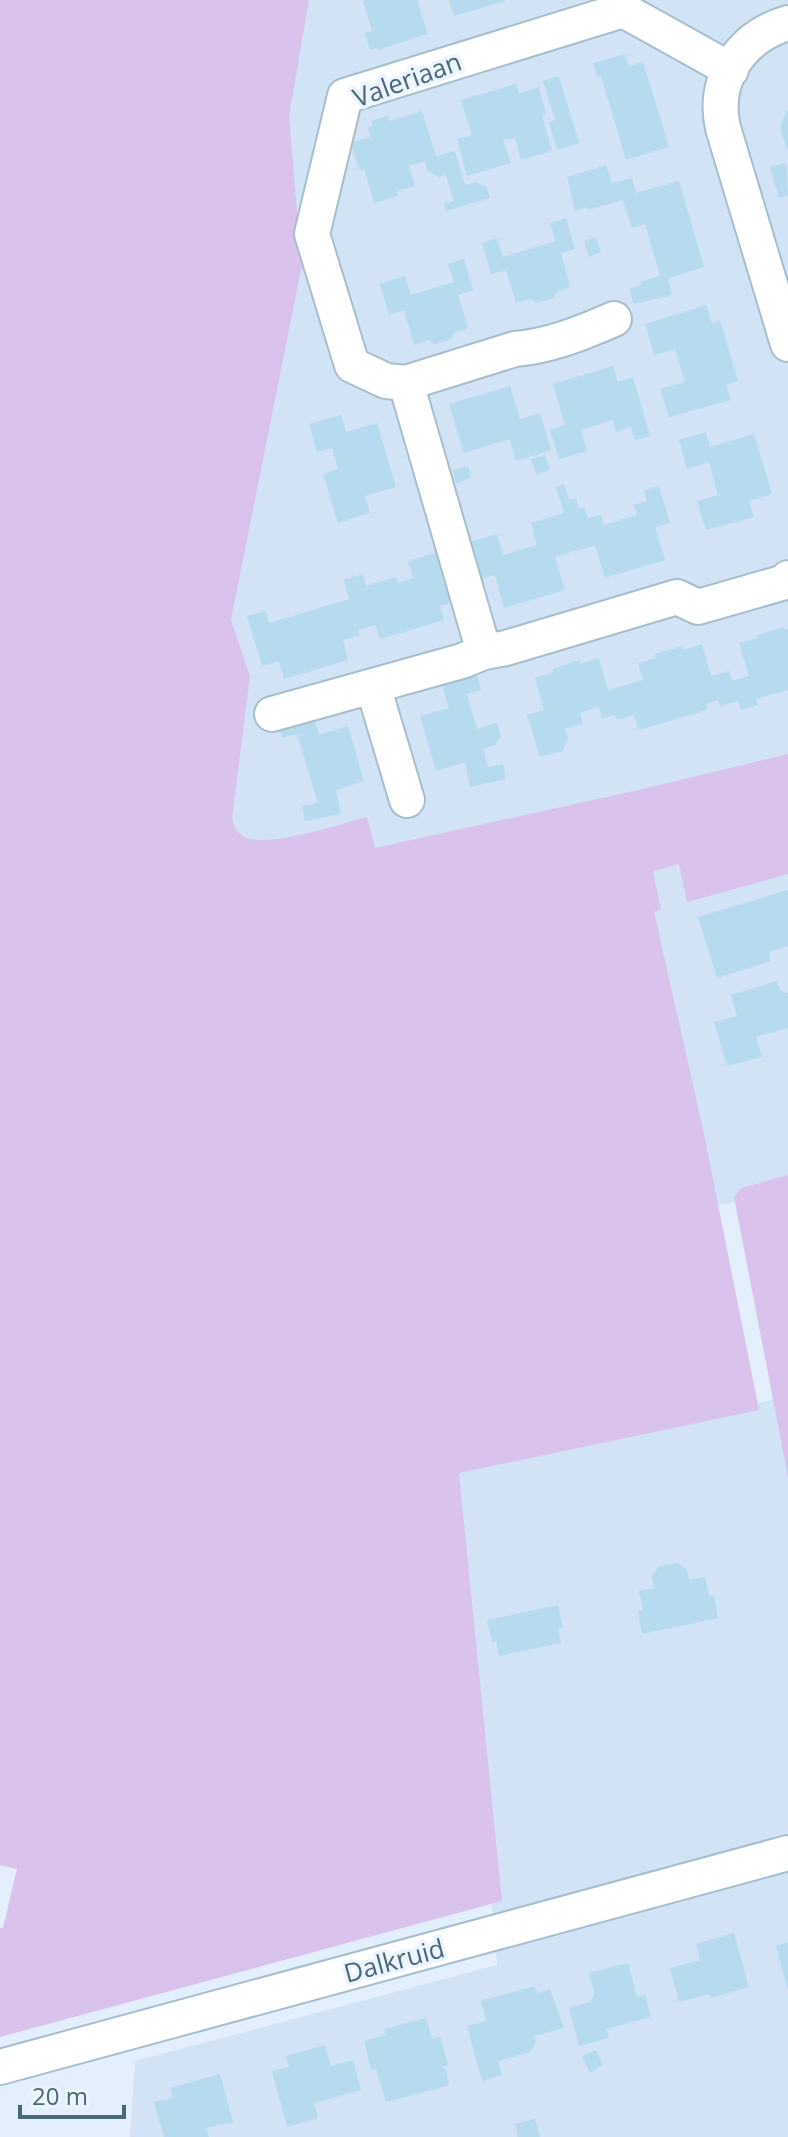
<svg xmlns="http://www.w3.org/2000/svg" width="788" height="2137" font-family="'Open Sans',sans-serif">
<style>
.residential{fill:#d2e3f5}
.green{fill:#d9c2eb}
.building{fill:#b6daee}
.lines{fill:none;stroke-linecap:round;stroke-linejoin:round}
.minor-casing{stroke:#a7becc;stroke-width:38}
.minor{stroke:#fff;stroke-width:34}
.labels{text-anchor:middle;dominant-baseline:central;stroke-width:7;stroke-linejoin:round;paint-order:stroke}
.street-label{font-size:26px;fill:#496876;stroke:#ebf4ff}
</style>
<rect width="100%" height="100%" fill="#e4effd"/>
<path class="residential" d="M306,0H788V1192L709,1207L158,908Z
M788,1397V2137H130L135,2061L497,1965L452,1462Z"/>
<path class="green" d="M0,0H309L289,116L298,224L304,255L231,620L250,676L232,819C235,828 238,835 247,838C271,847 342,824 367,817L375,848L643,789L788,754V874L687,902L679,864L653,871L661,909L654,912L703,1129L759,1410L459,1473L502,1901L0,2037V1928H3L17,1869L0,1865Z
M788,1175V1477L734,1197L741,1188Z"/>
<path class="building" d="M366,0H417L428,34L377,50V48L370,50L365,33L372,31L363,1Z
M449,0H505V1L454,16Z
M625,54L629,66L643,62L669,147L626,160L601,76L597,77L593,63Z
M559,76L579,143L557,150L549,122L555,120L543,81Z
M516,84L519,94L539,87L546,114L542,115L552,151L521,160L515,138L503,140L511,163L467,176L457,139L472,135L461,100Z
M788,109V150H787L780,126Z
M422,111L436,156L455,151L465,185L476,182L487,188L490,198L446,211L444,204L454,201L446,175L439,177L428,171L425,161L409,166L415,186L397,191L398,196L374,203L364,169L359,170L351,143L371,137L368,128L373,126L371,121L388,116L390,121Z
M786,163L788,195L779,198L770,167Z
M606,165L612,183L632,178L636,193L679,181L704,267L668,278L672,295L634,304L629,289L641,285L640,282L660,276L645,224L632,228L623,200L588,210L587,207L575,211L567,177Z
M566,218L575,249L561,253L570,287L557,292L553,298L536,303L530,299L516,303L506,270L491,274L482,243L497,238L503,257L556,241L550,223Z
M596,237L601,252L589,257L584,241Z
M464,259L473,290L458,295L468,328L455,332L451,339L443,342L434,344L428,340L414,345L404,310L389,315L380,284L405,276L411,295L454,282L448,264Z
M706,305L712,323L720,320L738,381L726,385L731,400L669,417L660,389L685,382L675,349L654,355L645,324Z
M613,366L618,382L633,377L650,436L635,440L631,427L616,432L613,420L581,430L587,451L559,459L550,430L565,425L553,384Z
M510,386L520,419L540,413L551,450L516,461L510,439L464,453L449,404Z
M341,415L346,432L377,423L396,487L365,496L370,513L338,523L323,474L338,469L332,448L317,452L309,424Z
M706,432L710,447L754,434L772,494L749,501L754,517L706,530L697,501L718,495L709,462L687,469L679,440Z
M545,455L550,470L536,474L531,459Z
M468,466L471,478L456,483L453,470Z
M564,484L569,500L576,498L579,509L584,507L588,518L601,515L604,525L637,515L634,505L647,501L644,490L659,486L670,523L655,527L665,560L605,578L595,546L575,551L555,557L565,590L504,608L495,575L473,581L462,544L497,534L503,555L537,545L531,523L564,513L556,487Z
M442,551L458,601L440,606L444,620L380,639L375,625L358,630L360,635L343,640L348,660L284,679L279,661L262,666L247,616L266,611L269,623L349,599L344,580L363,574L366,586L396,577L398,583L413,578L408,561Z
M784,627L785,630L788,629V690L756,699L758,705L741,710L738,701L720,706L718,700L706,704L707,710L639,730L634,715L617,720L615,715L602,719L599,707L580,713L583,724L565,729L568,740L562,751L540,757L527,715L544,710L535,678L553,672L552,669L580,660V664L599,658L608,690L643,680L638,663L656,658L655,654L683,646L684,650L702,644L711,676L729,671L732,681L749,676L739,643L758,638L757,635Z
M477,675L481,690L467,694L477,729L497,723L501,736L495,745L483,749L488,767L503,764L506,779L470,787L465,762L436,771L420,716L449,708L442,686Z
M312,713L319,735L348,726L364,781L336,790L341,814L305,821L302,806L318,803L297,734L282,738L278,723Z
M788,890V946L769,952L771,961L717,978L698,917Z
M777,981L780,990L788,993V1028L756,1037L762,1057L727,1066L714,1022L737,1016L731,995Z
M678,1563L687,1570L689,1580L705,1577L709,1596L714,1595L718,1618L642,1634L638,1611L643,1610L639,1591L654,1588L652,1577L658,1567Z
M558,1605L563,1627L558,1628L561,1643L499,1656L496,1641L492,1642L487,1620Z
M734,1933L749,1987L710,1998L709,1994L679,2002L670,1968L700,1960L696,1944Z
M788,1942V1987H787L776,1946Z
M628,1963L637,1997L645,1995L651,2017L606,2029L609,2038L579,2046L569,2008L590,2002L595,1994L589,1973Z
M535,1986L537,1993L550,1989L564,2028L534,2036L536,2042L530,2052L498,2061L502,2075L482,2081L467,2026L486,2021L481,2001Z
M426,2018L432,2039L440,2037L448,2065L442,2067L446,2069L449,2083L447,2086L386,2102L376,2069L371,2070L364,2041L386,2035L384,2029Z
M325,2045L331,2066L353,2060L361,2090L314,2103L318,2118L287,2127L272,2071L289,2067L286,2056Z
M596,2050L603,2065L590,2073L582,2056Z
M220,2074L233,2122L206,2128L209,2137H164L154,2102L173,2098L170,2088Z
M535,2119L540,2137H518L515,2124Z"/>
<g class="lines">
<defs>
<path id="minor" d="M788,23C741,37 712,79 723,128L788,344
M731,70L623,10L345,96L312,234L352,365L386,381L406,383L484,652L506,648L677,597L698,607L785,582L788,578
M406,383L515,349C550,346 582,333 614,319
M373,686L407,800
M272,714L462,661L484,652
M0,2067L788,1853"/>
</defs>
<use href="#minor" class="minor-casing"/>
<use href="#minor" class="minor"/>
</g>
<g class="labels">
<g class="street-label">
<text transform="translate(407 79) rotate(-20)">Valeriaan</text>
<text transform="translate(394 1960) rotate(-15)">Dalkruid</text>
</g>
</g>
<path d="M20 2105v12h104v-12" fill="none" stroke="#496876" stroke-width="4"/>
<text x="32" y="2105" font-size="24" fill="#496876" stroke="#ebf4ff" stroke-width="6" paint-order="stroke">20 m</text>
</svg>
